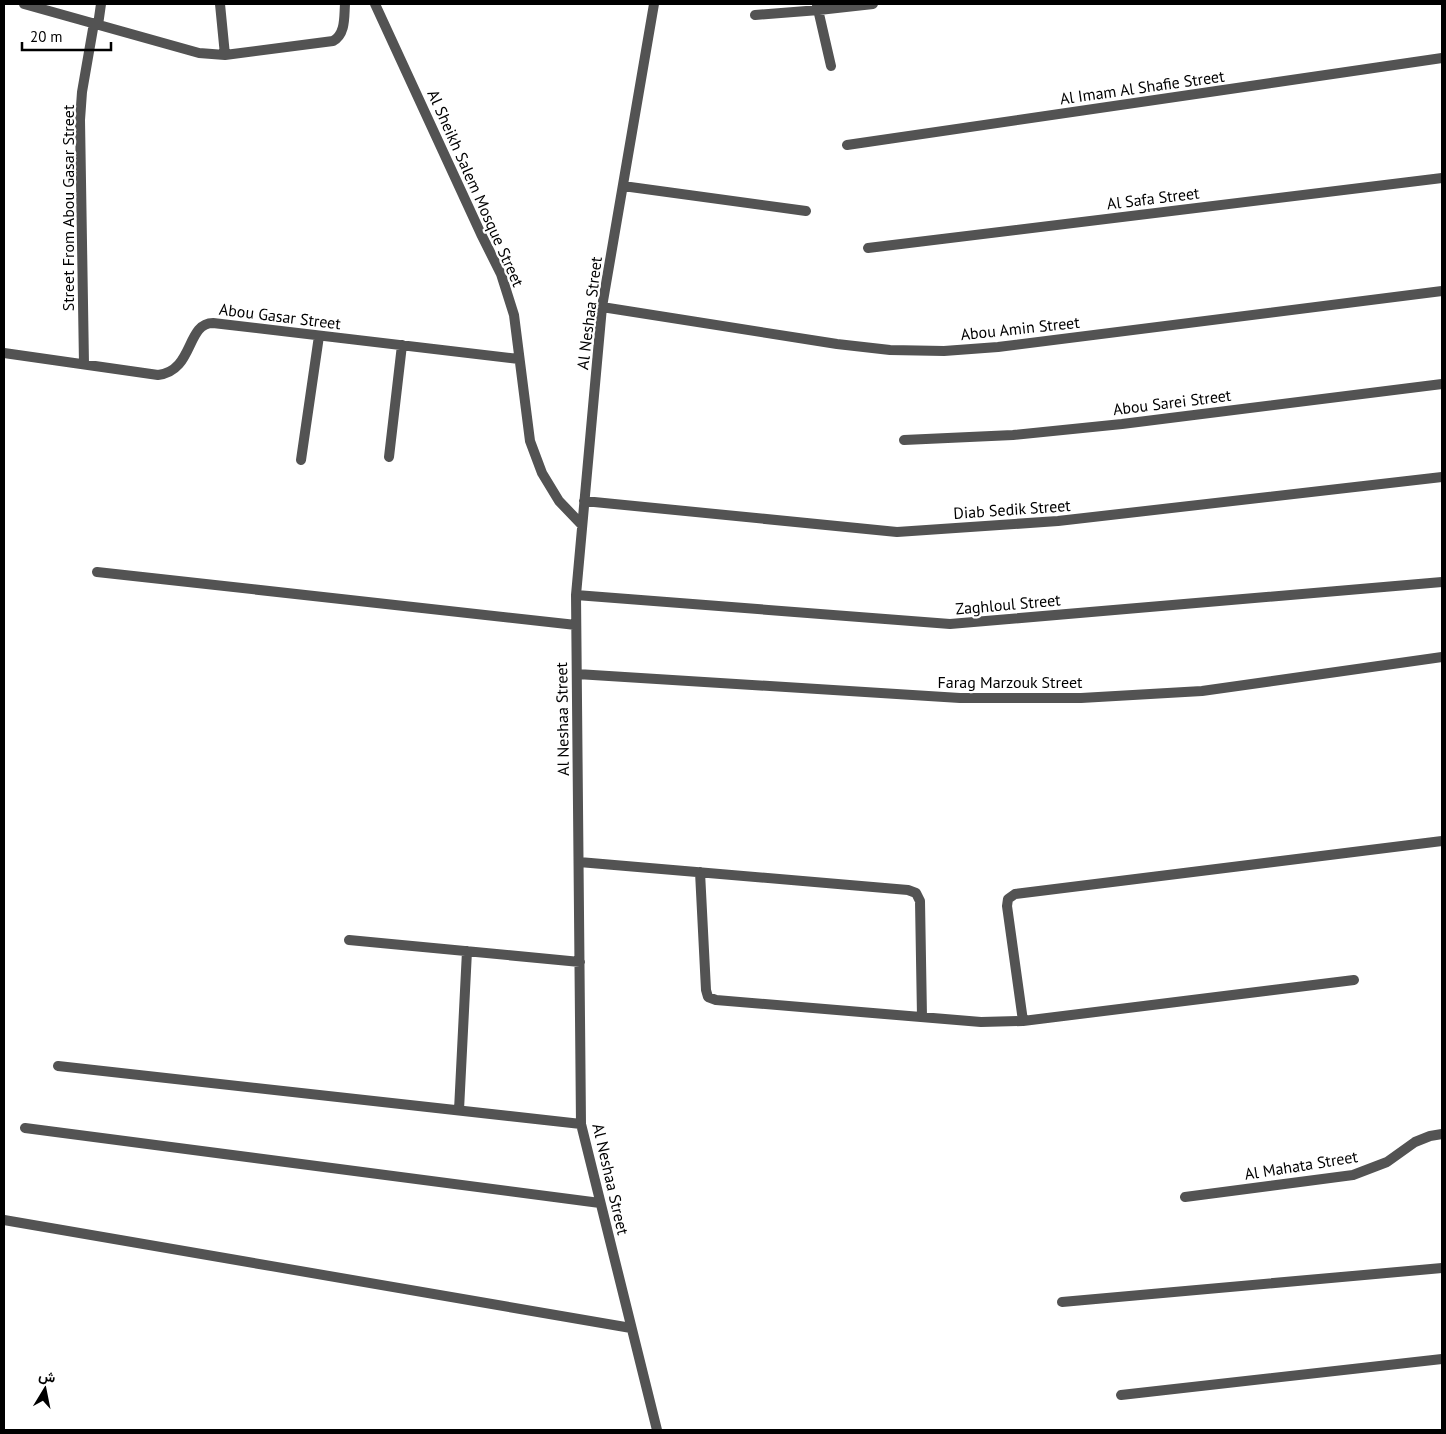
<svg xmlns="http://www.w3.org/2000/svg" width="1446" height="1434" font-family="'PT Sans',Vazirmatn,sans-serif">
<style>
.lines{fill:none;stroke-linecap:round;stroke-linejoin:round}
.minor{stroke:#535353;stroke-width:10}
.labels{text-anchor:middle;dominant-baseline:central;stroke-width:4.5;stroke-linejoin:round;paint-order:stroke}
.street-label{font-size:16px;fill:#000;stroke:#fff}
</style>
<rect width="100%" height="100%" fill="#fff"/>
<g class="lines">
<path class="minor" d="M24,4L199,53L225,55L333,41C346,34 344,16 345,4
M220,4L225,55
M375,4L481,234L501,274L514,315L530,441L542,473L559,501L582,525
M654,4L602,307L576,595L581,1124L657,1430
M817,5L831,66
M755,15L819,10L873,4
M98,25L101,4
M847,145L1442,58
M623,186L806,211
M868,248L1442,178
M602,307L837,344L890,350L944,351L998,347L1442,291
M4,353L158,375C194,371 186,323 213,323L519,359
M84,364L80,120L82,92L94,23
M904,440L1013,435L1122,424L1442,384
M389,457L402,345
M301,460L319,336
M584,501L897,532L1058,521L1442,477
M97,572L576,625
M576,595L950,624L1442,582
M577,674L960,698H1081L1202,691L1442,657
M579,862L908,890L916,893L920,901L922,1017
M700,872L706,990L708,997L716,1000L981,1022L1023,1021L1354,980
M349,940L580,962
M1023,1021L1007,906L1008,899L1015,894L1442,841
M58,1066L581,1124
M459,1110L467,951
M25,1128L600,1203
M1185,1197L1353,1175L1387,1162L1415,1142L1430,1136L1442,1134
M4,1220L631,1328
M1062,1302L1442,1268
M1121,1395L1442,1359"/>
</g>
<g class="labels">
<g class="street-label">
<text transform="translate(1142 87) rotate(-8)">Al Imam Al Shafie Street</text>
<text transform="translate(476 188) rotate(66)">Al Sheikh Salem Mosque Street</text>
<text transform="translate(1153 198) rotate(-7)">Al Safa Street</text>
<text transform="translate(68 208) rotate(-90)">Street From Abou Gasar Street</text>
<text transform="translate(589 313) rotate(-83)">Al Neshaa Street</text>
<text transform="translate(280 316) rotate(7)">Abou Gasar Street</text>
<text transform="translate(1020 328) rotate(-6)">Abou Amin Street</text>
<text transform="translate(1172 402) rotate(-7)">Abou Sarei Street</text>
<text transform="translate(1012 509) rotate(-4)">Diab Sedik Street</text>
<text transform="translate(1008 604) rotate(-5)">Zaghloul Street</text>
<text x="1010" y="682">Farag Marzouk Street</text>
<text transform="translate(562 719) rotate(-91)">Al Neshaa Street</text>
<text transform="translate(1301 1165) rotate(-9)">Al Mahata Street</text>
<text transform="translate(611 1179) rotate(77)">Al Neshaa Street</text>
</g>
</g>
<rect width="1446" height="1434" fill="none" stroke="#000000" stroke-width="10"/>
<g transform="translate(45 1389) rotate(10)" stroke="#ffffff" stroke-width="4" paint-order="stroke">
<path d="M0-4L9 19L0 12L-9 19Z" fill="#000000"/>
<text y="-8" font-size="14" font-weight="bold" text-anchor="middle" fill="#000000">ش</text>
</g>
<path d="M22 42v8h89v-8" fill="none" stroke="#000000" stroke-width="2.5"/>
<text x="30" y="42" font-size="15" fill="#000000" stroke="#ffffff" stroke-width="4" paint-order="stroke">20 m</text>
</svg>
